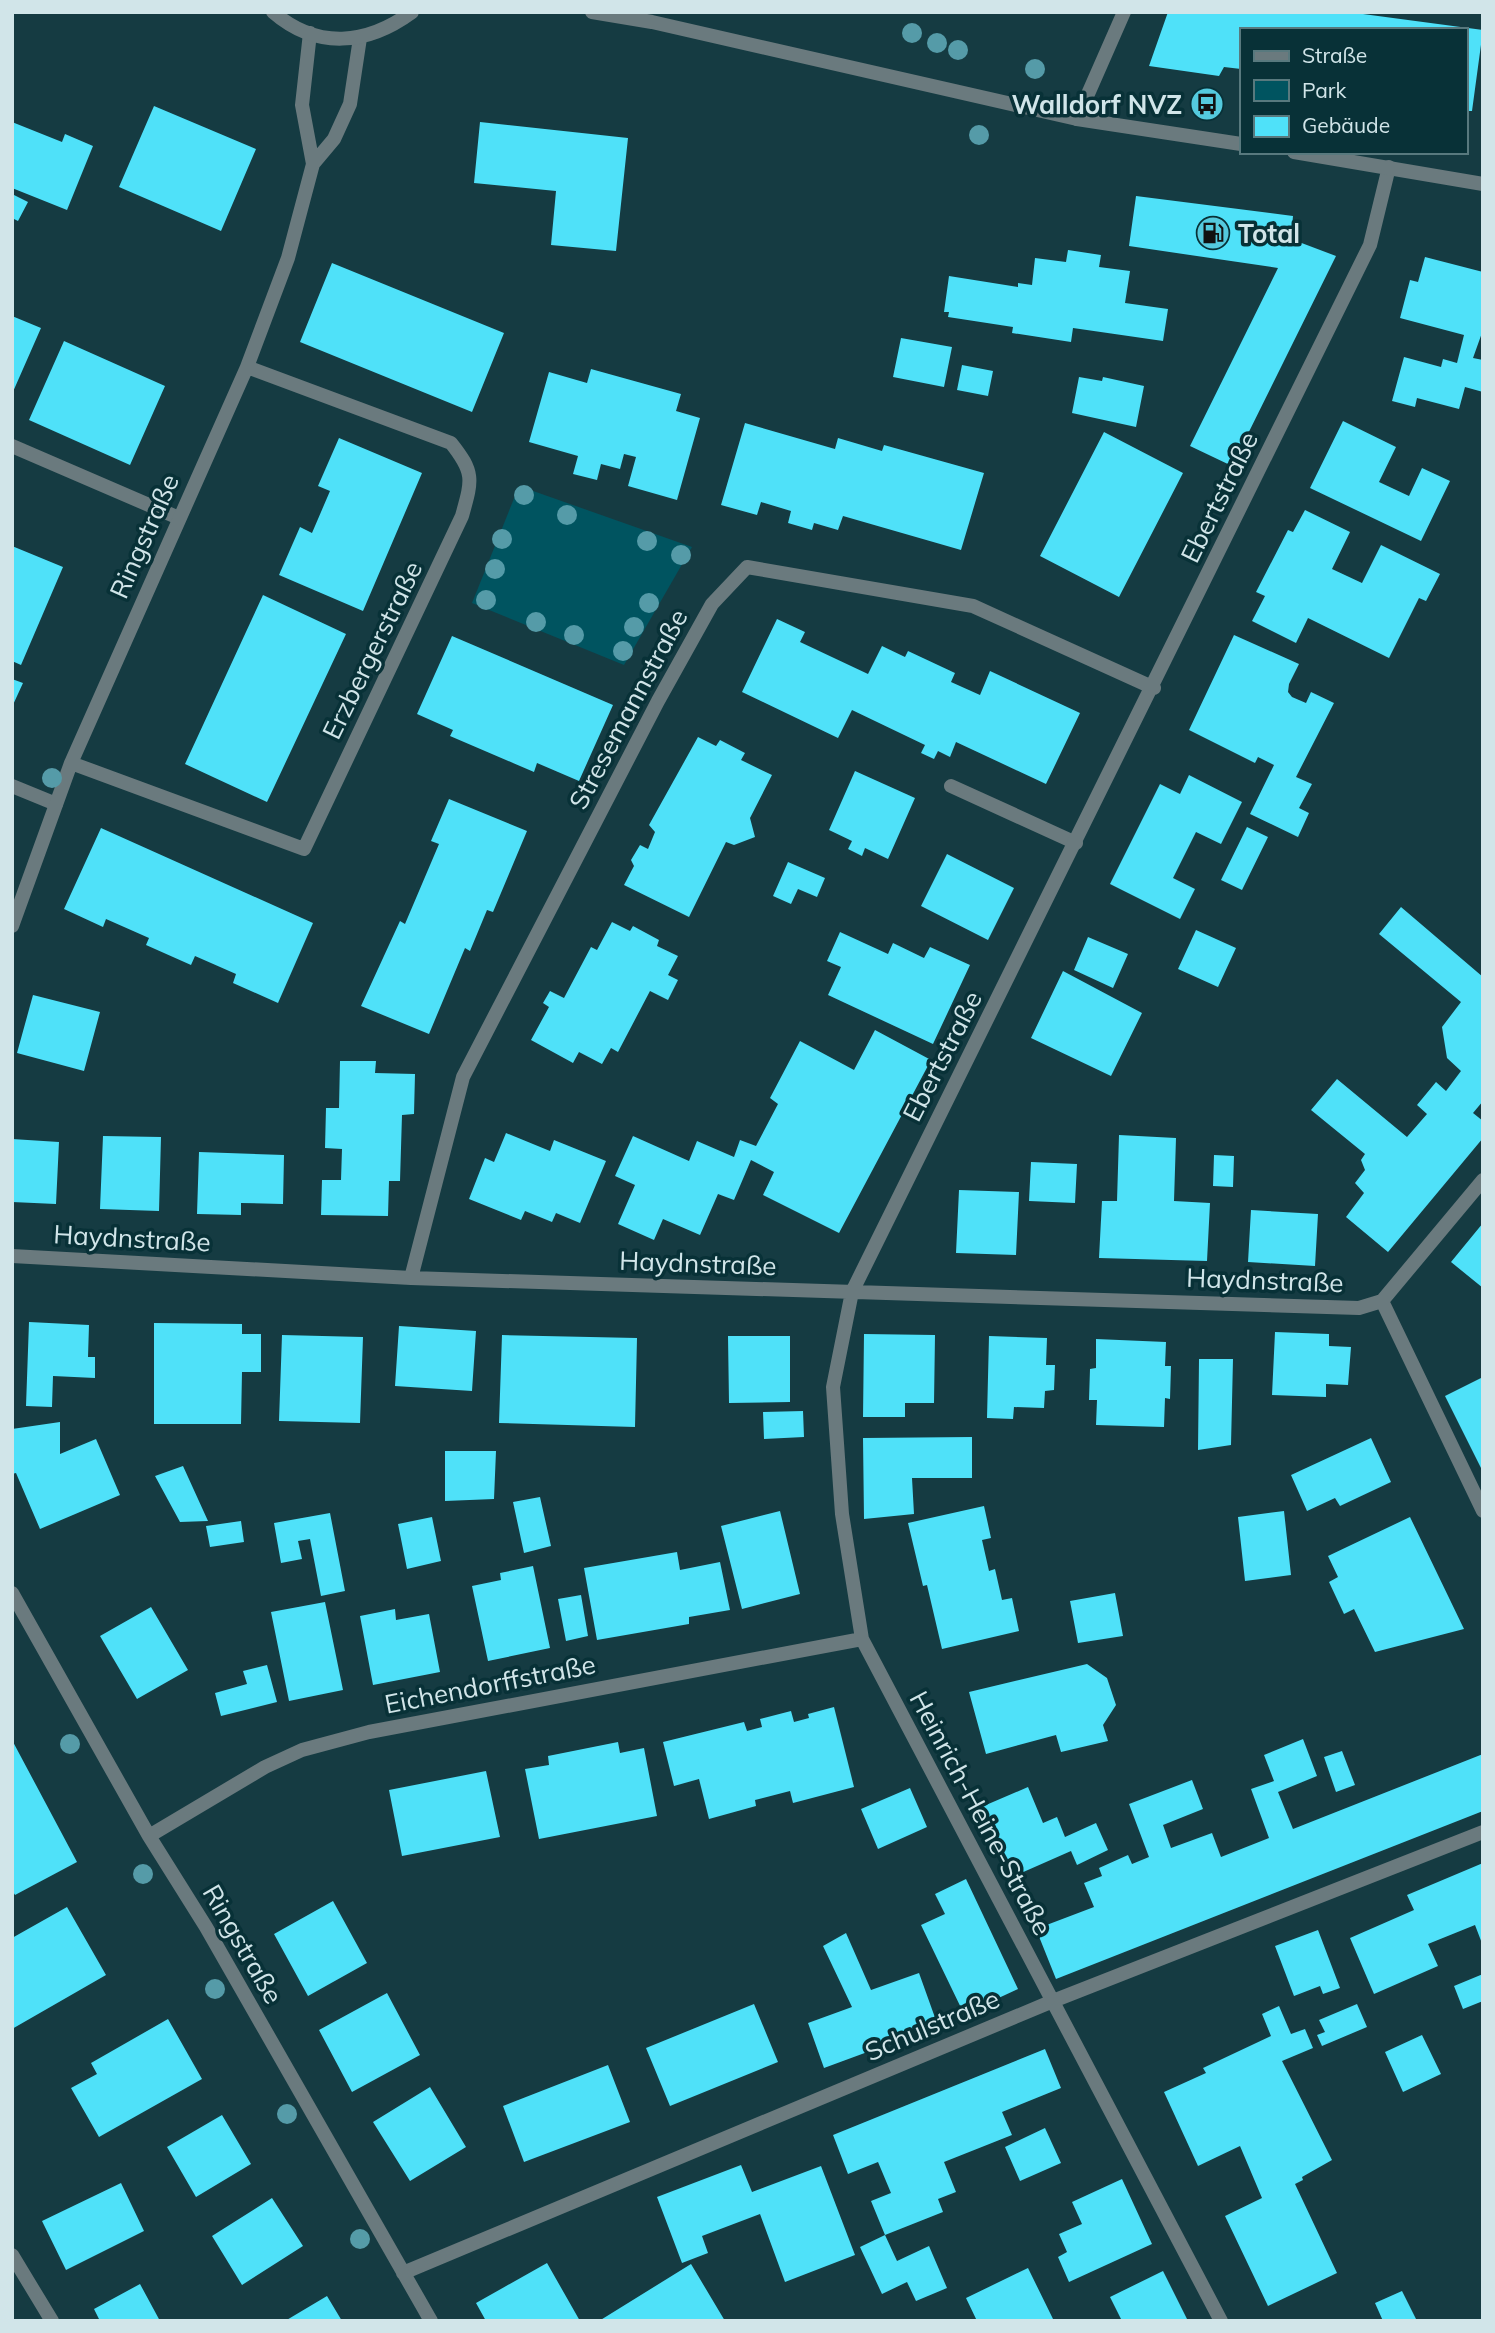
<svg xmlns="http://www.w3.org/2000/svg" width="1495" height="2333" font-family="Mulish,sans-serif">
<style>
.green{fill:#005460}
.building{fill:#4fe1f9}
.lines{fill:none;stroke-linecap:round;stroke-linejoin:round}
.service{stroke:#6a7a7e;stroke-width:14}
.minor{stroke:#6a7a7e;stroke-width:14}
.tertiary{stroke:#6a7a7e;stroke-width:14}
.tree{fill:#559ba8}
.labels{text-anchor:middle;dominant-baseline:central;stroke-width:7;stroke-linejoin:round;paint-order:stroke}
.poi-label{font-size:26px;font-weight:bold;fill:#d1e5e9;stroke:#083137;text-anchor:end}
.street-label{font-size:26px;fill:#d1e5e9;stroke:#083137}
</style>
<rect width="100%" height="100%" fill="#153b42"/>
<path class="green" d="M519,486L692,547L624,665L472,603Z"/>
<path class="building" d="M1168,12H1348L1483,30L1472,111H1465V30H1241V69L1224,67L1219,76L1149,66Z
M154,106L256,149L221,231L119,187Z
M12,122L62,142L65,134L93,146L67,210L12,188Z
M480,122L628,138L616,251L551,245L556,191L474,183Z
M12,194L28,202L18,221L12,218Z
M1136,196L1293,216L1291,239L1336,256L1232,466L1190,446L1278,268L1129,246Z
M1068,250L1101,255L1099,267L1130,271L1125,303L1168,309L1163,341L1073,328L1071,342L1012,333L1013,327L948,317L949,312H944L949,276L1018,287V283L1032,285L1035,258L1066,262Z
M1425,257L1483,272V330L1473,358L1483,360V392L1465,387L1459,409L1417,398L1415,407L1392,401L1404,357L1441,367L1443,359L1457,363L1464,335L1400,318L1410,280L1418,282Z
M332,263L504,333L472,412L300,342Z
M12,316L41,328L12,394Z
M901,338L952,347L944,387L893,377Z
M64,341L165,386L130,465L29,420Z
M962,365L993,371L988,396L957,390Z
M591,369L681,394L676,411L700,418L677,500L628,486L636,457L624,454L620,469L601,464L597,480L573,474L578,456L529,442L549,372L587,383Z
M1079,377L1102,381L1103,377L1144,386L1136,427L1072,413Z
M1343,421L1396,447L1379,482L1409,496L1422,468L1450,481L1421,541L1310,488Z
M745,423L835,449L838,438L882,451L884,445L984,473L961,550L843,516L838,530L814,523L812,530L788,523L791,511L761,502L757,515L721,505Z
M1104,432L1183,473L1119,597L1040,556Z
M339,438L422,473L363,611L279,575L300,527L312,533L330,491L318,486Z
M1305,510L1350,532L1332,569L1362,583L1381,545L1440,574L1426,601L1419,598L1389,658L1308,618L1296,643L1252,621L1265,596L1256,592L1288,530L1293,532Z
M12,546L63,567L21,665L12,661Z
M263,595L346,634L267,802L185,764Z
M777,619L805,632L800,642L868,674L882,646L905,657L908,651L955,673L951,682L980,695L990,671L1080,713L1046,784L956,742L950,757L938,751L934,759L921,753L925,745L852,710L838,738L742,692Z
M1234,635L1299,664L1289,684L1288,692L1292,697L1306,703L1311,692L1334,703L1296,777L1312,784L1299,808L1309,813L1298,837L1250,814L1274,765L1258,757L1255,763L1189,730Z
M452,636L613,705L579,781L537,763L534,772L450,736L453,730L417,714Z
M12,679L23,683L12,707Z
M698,737L716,746L720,740L745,753L741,760L772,775L750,818L755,837L734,845L726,842L689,917L624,885L634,866L631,860L640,845L648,849L655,832L649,825Z
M855,771L915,798L888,859L865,848L862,856L848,849L852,841L829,830Z
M1189,775L1242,802L1221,844L1196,832L1173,878L1195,889L1180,919L1110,884L1160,784L1180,794Z
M449,799L527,831L493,912L487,910L470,951L465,948L429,1034L361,1006L400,921L405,924L439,844L431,841Z
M1247,827L1268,837L1242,890L1221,880Z
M101,828L313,923L278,1003L233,983L236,974L195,956L191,965L146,945L149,938L106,919L103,927L64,909Z
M947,854L1014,888L988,940L921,906Z
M788,862L825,878L817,897L798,889L791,904L773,896Z
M1401,907L1483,977V1101L1473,1113L1483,1121V1138L1388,1252L1346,1217L1364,1193L1355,1183L1365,1170L1361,1160L1365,1154L1311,1110L1337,1079L1407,1137L1427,1114L1417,1105L1436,1082L1446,1091L1461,1071L1447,1058L1442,1027L1461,1002L1379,934Z
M612,922L630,931L633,926L659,940L657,946L678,956L668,975L678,980L668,1000L650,991L618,1052L611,1048L602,1064L579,1052L573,1063L531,1040L549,1007L543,1003L550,991L564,998L591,947L597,950Z
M1196,930L1236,948L1218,987L1178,969Z
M840,932L888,954L893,943L924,958L930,947L970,965L933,1044L828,995L841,967L827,961Z
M1088,937L1128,954L1113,988L1074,970Z
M1063,971L1142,1013L1111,1076L1031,1038Z
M33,995L100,1012L84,1071L17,1053Z
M875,1030L931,1060L839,1233L763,1195L774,1172L751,1160L734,1200L718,1194L700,1235L663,1219L654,1240L618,1224L635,1185L615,1176L633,1136L689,1161L697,1141L734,1157L740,1140L756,1146L778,1104L770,1098L800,1041L854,1070Z
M340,1061H376L375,1073L415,1074L414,1114L402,1115L400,1181H389L388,1216L321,1215L322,1180H341L342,1149L325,1148L326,1108H339Z
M506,1133L550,1151L554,1140L606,1161L580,1223L556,1213L552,1222L525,1211L521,1220L469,1199L485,1158L494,1162Z
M1119,1135L1176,1138L1174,1201L1210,1203L1207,1261L1099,1258L1102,1201H1117Z
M103,1136L161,1137L159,1211L100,1209Z
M12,1139L59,1142L56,1204L12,1202Z
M199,1152L284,1155L283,1204L241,1203V1215L197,1214Z
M1214,1155L1234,1156L1233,1187L1213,1186Z
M1031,1162L1077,1164L1075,1203L1029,1201Z
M959,1190L1019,1192L1016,1255L956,1253Z
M1251,1210L1318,1214L1315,1266L1248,1262Z
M1483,1223V1288L1451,1262Z
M29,1322L89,1325L88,1357H95V1378L53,1376L52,1407L26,1406Z
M154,1323L242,1324V1334H261V1372H242L241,1424H154Z
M399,1326L476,1331L472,1391L395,1386Z
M1275,1332L1329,1334V1346L1351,1347L1348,1385L1326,1384V1397L1272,1395Z
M864,1334L935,1335L934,1403H905V1417H863Z
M282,1335L363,1337L360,1423L279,1421Z
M502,1335L637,1338L635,1427L499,1423Z
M728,1336H790V1402L729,1403Z
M989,1336L1047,1338L1046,1365H1055L1054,1390L1045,1391L1044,1408L1014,1407L1013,1419L987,1418Z
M1096,1339L1166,1342L1165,1366H1171L1170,1399L1165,1398L1164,1427L1096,1425L1097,1400H1089L1090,1369L1096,1368Z
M1199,1359H1233L1231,1445L1198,1450Z
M1483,1377V1472L1445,1396Z
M803,1411L804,1437L764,1439L763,1412Z
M60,1422V1454L96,1439L120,1495L40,1529L16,1473L12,1474V1429Z
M972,1437V1478H912L914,1514L864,1519L863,1438Z
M1371,1438L1391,1482L1340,1506L1335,1498L1307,1511L1291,1475Z
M445,1451H496L494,1499L445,1501Z
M183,1466L208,1521L180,1522L155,1476Z
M540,1497L551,1546L524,1553L513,1502Z
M984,1506L991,1538L982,1540L989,1571L995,1569L1002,1600L1012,1598L1019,1631L942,1649L927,1585L923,1586L908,1523Z
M780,1511L800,1594L742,1609L721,1526Z
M1284,1511L1291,1575L1245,1581L1238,1517Z
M330,1513L345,1591L321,1596L310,1539L298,1541L302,1559L281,1563L274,1523Z
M432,1517L441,1561L407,1569L398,1524Z
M1410,1517L1464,1629L1375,1652L1354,1609L1344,1614L1329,1582L1338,1577L1328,1556Z
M241,1521L244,1542L210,1547L206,1526Z
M677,1552L680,1570L720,1562L730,1610L689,1617V1624L597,1640L584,1568Z
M533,1566L550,1648L488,1661L472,1586L501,1580L500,1573Z
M1115,1593L1123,1636L1078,1643L1070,1601Z
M581,1595L588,1636L566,1641L558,1599Z
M325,1602L343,1690L289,1701L271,1612Z
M151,1607L188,1670L137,1699L100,1636Z
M395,1609L396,1620L429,1614L440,1672L373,1685L360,1616Z
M1087,1664L1107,1678L1116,1705L1103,1725L1108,1741L1061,1752L1056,1735L986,1754L969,1692Z
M267,1665L277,1702L221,1716L215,1693L247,1684L243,1671Z
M834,1707L854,1787L793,1803L790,1791L755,1800L756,1806L709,1819L699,1779L674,1786L663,1742L744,1722L747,1731L762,1727L760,1719L791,1711L794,1722L809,1718L808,1714Z
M1303,1739L1317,1776L1278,1792L1293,1829L1483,1754V1811L1056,1979L1036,1929L1094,1907L1084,1883L1102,1876L1099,1868L1128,1855L1132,1864L1149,1857L1129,1804L1192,1780L1203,1809L1163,1825L1171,1848L1212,1833L1221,1857L1269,1838L1251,1789L1274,1781L1264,1755Z
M12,1740L77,1862L15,1895L12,1890Z
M618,1742L620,1753L644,1748L657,1816L539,1839L525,1769L549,1765L548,1756Z
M1342,1751L1355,1785L1336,1792L1324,1757Z
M486,1771L500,1837L402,1856L389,1790Z
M1028,1787L1043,1823L1057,1817L1065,1837L1096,1823L1108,1850L1077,1865L1071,1851L1010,1878L979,1808Z
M910,1788L927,1827L878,1849L861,1809Z
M1483,1863V1946L1475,1925L1428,1944L1438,1966L1374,1994L1350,1938L1414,1910L1407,1895Z
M966,1879L1018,1989L964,2014L921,1925L945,1914L935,1894Z
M333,1901L367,1963L308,1996L274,1934Z
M67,1907L106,1975L12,2029V1938Z
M1318,1930L1340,1988L1323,1994L1320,1986L1294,1996L1275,1946Z
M846,1933L871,1990L919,1973L938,2026L824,2068L808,2023L852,2007L823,1946Z
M1483,1974V2001L1463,2009L1454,1986Z
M387,1993L420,2055L352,2092L319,2030Z
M754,2004L778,2062L670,2106L646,2048Z
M1357,2004L1367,2027L1322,2046L1317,2035L1325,2032L1319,2020Z
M1279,2006L1291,2034L1305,2029L1313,2048L1282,2061L1332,2160L1302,2177L1303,2180L1295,2184L1337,2273L1268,2306L1225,2216L1262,2198L1240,2146L1198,2166L1164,2092L1206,2073L1203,2068L1271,2036L1262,2014Z
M168,2019L202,2079L99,2137L71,2088L97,2074L91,2063Z
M1422,2035L1441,2074L1403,2092L1385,2052Z
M1045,2049L1061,2088L1002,2112L1012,2135L944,2162L956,2192L938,2199L943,2212L885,2235L871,2201L891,2193L878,2162L848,2174L833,2135Z
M608,2065L630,2122L524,2162L503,2106Z
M430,2087L466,2147L410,2181L373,2122Z
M222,2115L251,2164L196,2197L167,2147Z
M1045,2128L1061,2163L1020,2181L1005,2147Z
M741,2165L752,2192L821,2166L855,2255L785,2282L760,2214L702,2236L708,2253L682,2263L657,2197Z
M1122,2179L1152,2244L1069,2282L1058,2257L1067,2252L1059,2234L1082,2224L1072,2202Z
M121,2183L144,2231L66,2270L42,2221Z
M272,2198L303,2246L242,2285L212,2236Z
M885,2235L897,2261L929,2246L947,2288L916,2301L907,2282L882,2294L860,2247Z
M547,2263L580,2321H486L476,2303Z
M691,2264L725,2321H599Z
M1028,2268L1054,2321H977L966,2298Z
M1163,2271L1188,2321H1122L1110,2297Z
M140,2284L160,2321H100L94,2309Z
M1402,2291L1417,2321H1383L1375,2303Z
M327,2296L342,2321H285Z"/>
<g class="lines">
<path class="service" d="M12,446L179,518
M12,786L56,804
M951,786L1076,843"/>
<path class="minor" d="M1077,119L1124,12
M313,164L334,139L350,104L360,38
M71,763L304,849L462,516C472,480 475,473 451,443L247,367
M12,926L71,763L247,367L288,258L313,164L302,105L310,33
M12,1256L411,1278L1359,1308L1382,1301
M411,1278L463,1077L658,701L712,604L747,567L973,606L1154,688
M1382,1301L1483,1511
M1382,1301L1483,1180
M12,1593L149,1836L206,1927L431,2321
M149,1836L265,1767L302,1750L369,1732L862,1639
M12,2255L52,2321
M403,2273L1053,2001L1483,1832
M1221,2321L862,1639L842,1514L833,1387L852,1292L1370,245L1389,167"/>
<path class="tertiary" d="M273,12C317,50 367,45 412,12
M592,12L652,22L1077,119L1241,144
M1294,152L1483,184"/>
</g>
<g class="tree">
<circle cx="912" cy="33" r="10"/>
<circle cx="937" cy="43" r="10"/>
<circle cx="958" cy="50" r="10"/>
<circle cx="1035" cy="69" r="10"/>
<circle cx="979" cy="135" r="10"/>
<circle cx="524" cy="495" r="10"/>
<circle cx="567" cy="515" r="10"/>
<circle cx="502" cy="539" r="10"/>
<circle cx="647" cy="541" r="10"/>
<circle cx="681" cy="555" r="10"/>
<circle cx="495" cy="569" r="10"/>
<circle cx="486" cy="600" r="10"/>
<circle cx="649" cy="603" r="10"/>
<circle cx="536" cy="622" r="10"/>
<circle cx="634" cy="627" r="10"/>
<circle cx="574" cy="635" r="10"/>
<circle cx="623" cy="651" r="10"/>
<circle cx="52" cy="778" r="10"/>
<circle cx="70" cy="1744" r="10"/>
<circle cx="143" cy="1874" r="10"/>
<circle cx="215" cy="1989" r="10"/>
<circle cx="287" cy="2114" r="10"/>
<circle cx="360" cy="2239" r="10"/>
</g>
<defs>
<symbol id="bus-disc" viewBox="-11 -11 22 22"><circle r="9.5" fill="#54cade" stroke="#083137"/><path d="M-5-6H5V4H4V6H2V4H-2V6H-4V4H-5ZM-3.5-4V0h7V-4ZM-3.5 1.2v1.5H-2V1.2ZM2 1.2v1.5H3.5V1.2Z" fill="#111"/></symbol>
<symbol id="fuel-disc" viewBox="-11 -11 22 22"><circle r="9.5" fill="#54cade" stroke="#083137"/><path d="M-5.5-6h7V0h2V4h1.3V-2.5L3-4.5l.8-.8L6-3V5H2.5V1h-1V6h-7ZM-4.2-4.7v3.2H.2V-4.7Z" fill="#111"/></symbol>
</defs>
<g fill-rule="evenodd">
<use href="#bus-disc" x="1188" y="85" width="38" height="38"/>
<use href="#fuel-disc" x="1194" y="214" width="38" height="38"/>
</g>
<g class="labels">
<g class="poi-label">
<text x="1182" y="104">Walldorf NVZ</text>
<text x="1238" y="233" text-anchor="start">Total</text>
</g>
<g class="street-label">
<text transform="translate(1219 497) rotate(-64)">Ebertstraße</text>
<text transform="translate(144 536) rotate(-66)">Ringstraße</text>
<text transform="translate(372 650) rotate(-64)">Erzbergerstraße</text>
<text transform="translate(628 709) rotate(-62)">Stresemannstraße</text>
<text transform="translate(942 1056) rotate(-63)">Ebertstraße</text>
<text transform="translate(132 1238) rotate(3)">Haydnstraße</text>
<text transform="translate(698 1263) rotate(2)">Haydnstraße</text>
<text transform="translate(1265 1280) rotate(2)">Haydnstraße</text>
<text transform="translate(490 1684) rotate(-11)">Eichendorffstraße</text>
<text transform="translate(981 1813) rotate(62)">Heinrich-Heine-Straße</text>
<text transform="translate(243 1944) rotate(60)">Ringstraße</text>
<text transform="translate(932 2025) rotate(-23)">Schulstraße</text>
</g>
</g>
<rect width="1495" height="2333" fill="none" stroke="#d1e5e9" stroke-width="28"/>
<rect x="1240" y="28" width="228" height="126" fill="#083137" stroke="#58797e" stroke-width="2"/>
<rect x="1254" y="51" width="35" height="10" fill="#6a7a7e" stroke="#58797e" stroke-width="2"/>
<text x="1302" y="63" font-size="21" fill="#d1e5e9">Straße</text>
<rect x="1254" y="80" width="35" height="21" fill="#005460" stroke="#58797e" stroke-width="2"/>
<text x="1302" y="98" font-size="21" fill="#d1e5e9">Park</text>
<rect x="1254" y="116" width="35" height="21" fill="#4fe1f9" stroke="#58797e" stroke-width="2"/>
<text x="1302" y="133" font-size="21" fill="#d1e5e9">Gebäude</text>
</svg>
